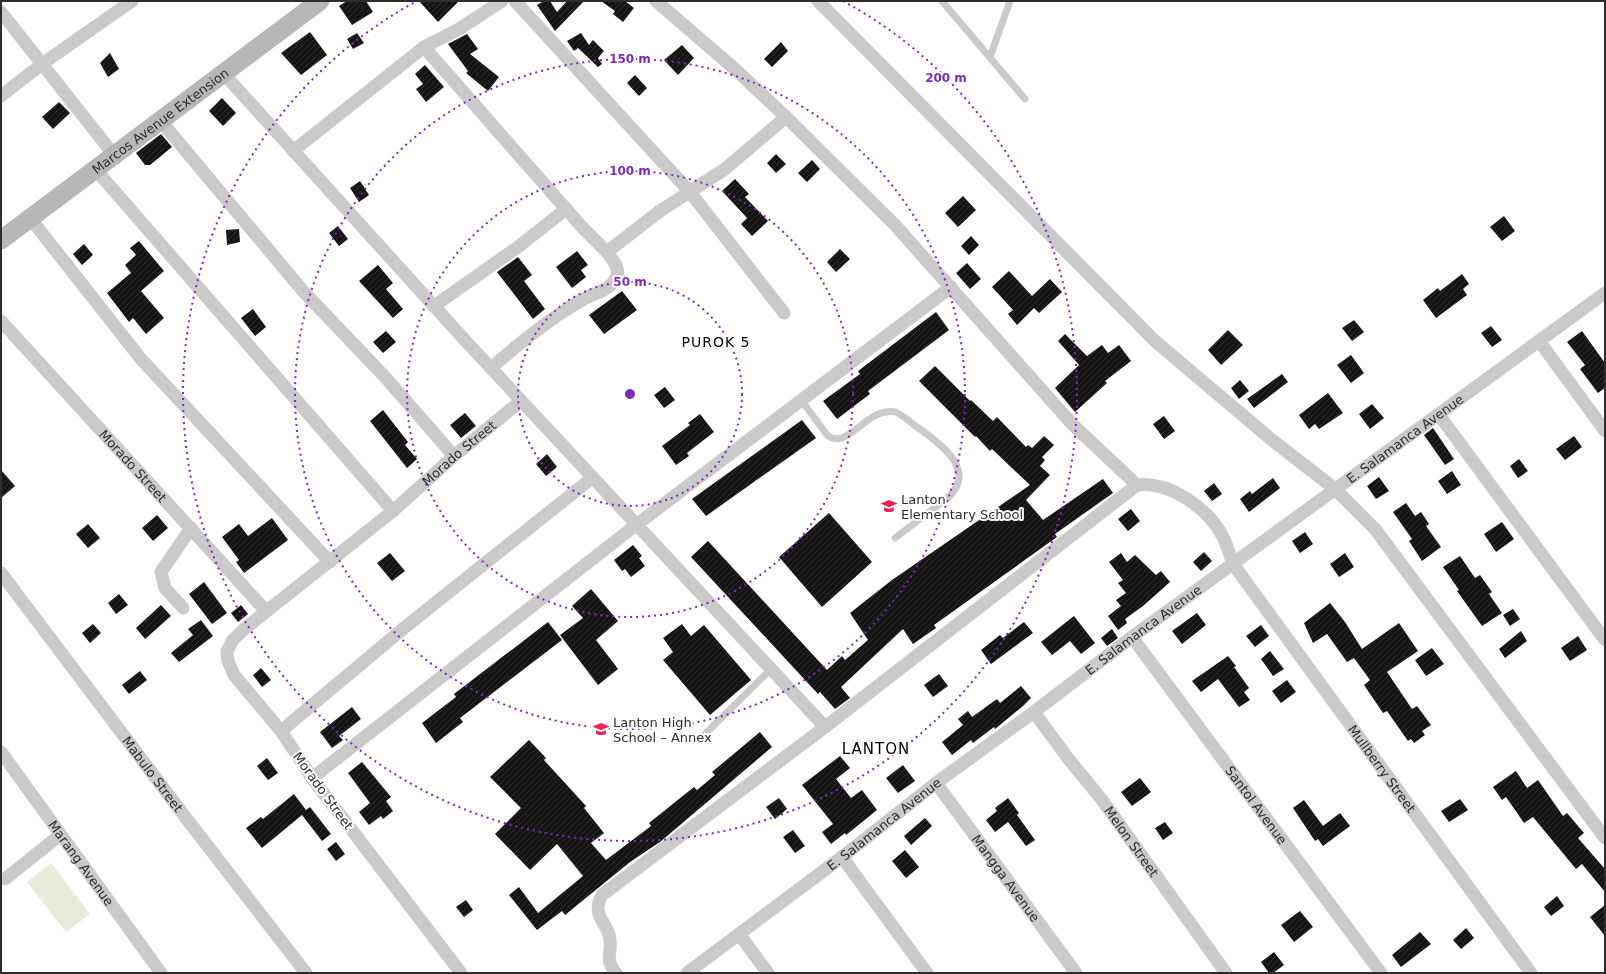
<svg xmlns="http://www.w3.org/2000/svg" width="1606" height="974" font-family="'DejaVu Sans',sans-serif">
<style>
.grass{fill:#e7ecda}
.building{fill:url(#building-hatch)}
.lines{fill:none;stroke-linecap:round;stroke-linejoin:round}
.lane{stroke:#cacaca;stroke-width:7}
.street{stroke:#cacaca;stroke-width:13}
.secondary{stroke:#b7b7b7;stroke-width:19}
.ring{fill:none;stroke:#7b2cbf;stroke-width:2;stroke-dasharray:2 4}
.labels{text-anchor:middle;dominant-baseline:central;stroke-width:4;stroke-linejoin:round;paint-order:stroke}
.street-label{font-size:13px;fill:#2d2d2d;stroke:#fff}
.poi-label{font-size:13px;fill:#2d2d2d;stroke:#fff;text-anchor:start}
.neighbourhood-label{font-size:14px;letter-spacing:1px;fill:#000;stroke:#fff}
.quarter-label{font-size:15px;letter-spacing:1px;fill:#000;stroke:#fff}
.centre{fill:#7b2cbf;stroke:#fff;stroke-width:2}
.ring-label{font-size:12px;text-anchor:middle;font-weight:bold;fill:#7b2cbf;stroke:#fff;stroke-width:4;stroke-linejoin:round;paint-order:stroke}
</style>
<defs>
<pattern id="building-hatch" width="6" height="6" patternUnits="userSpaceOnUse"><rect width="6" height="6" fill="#141414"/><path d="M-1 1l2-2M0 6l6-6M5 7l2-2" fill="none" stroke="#2e2e2e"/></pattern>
</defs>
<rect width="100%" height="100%" fill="#fff"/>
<path class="grass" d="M51,863L90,914L66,932L27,882Z"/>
<path class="building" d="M347,1H366L373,12L352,25L339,6Z
M419,1H459L438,22Z
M544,1H550L557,12L567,1H584L555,31L537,5Z
M601,1H625L634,8L623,22L613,14L615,11Z
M310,32L327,55L301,75L281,53Z
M357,33L364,43L353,49L347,39Z
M581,33L589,45L593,40L604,51L598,58L602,64L598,67L578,48L574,51L567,41Z
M467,34L478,49L470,54L499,77L488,91L466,73L468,71L448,44Z
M781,42L788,51L772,67L764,59Z
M682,45L694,58L678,75L664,60Z
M110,53L119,69L108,77L100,63Z
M425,65L444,87L426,102L416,89L423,84L415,74Z
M635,75L647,88L639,96L627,83Z
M222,98L236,113L223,126L209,111Z
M59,102L70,113L53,129L42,117Z
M161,134L172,147L150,165H145L136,153Z
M776,154L786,164L776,173L767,163Z
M812,160L820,169L807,182L798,173Z
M735,179L749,194L745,197L768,221L752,236L741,224L747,218L722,191Z
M360,181L369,195L359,202L350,188Z
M963,196L976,210L958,227L945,213Z
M1504,216L1515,231L1502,241L1490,227Z
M338,226L348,239L339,246L329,233Z
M239,229L240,242L227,245L226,230Z
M971,236L979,245L969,255L961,246Z
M139,241L164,271L141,291L164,318L146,334L133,318L129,322L107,293L131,273L125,265L136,255L130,248Z
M84,244L93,255L82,265L73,254Z
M840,249L850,259L836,272L827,262Z
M577,251L588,265L581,270L586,277L572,288L556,267Z
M518,257L532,275L524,281L545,309L533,319L497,272Z
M967,263L981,279L970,289L956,273Z
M378,265L393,283L386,289L403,309L393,318L359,281Z
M1009,271L1032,296L1050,279L1062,292L1039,313L1034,308L1017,325L1008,314L1013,310L992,287Z
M1462,274L1469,284L1463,289L1467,295L1436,318L1423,300L1438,288L1440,291Z
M622,291L637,310L604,334L589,315Z
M253,309L266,327L255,336L241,318Z
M936,312L949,330L868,391L870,394L837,419L823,401L860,374L858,371Z
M1354,320L1364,332L1352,341L1342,328Z
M1491,326L1502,340L1492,347L1481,333Z
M1228,330L1243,345L1221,365L1208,350Z
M386,331L396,342L383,353L373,342Z
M1582,331L1605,363V388L1598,393L1580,369L1585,365L1567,342Z
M1065,334L1087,356L1102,345L1108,353L1119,345L1131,361L1105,381L1107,383L1075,412L1055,388L1079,365L1058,341Z
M1351,355L1364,373L1351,383L1337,365Z
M935,366L970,401L971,400L993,421L997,417L1026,447L1028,445L1032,448L1044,436L1054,445L1042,457L1045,460L1040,466L1050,475L1026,500L1043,520L1103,479L1113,493L1055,534L1057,537L934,625L936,628L913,644L903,629L841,687L850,698L835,709L820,692L818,694L691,557L708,541L827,670L842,656L845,660L868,640L850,613L892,580L1030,485L992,449L990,451L976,436L975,437L919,381Z
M1282,374L1288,382L1254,408L1247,399Z
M1240,380L1249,391L1239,399L1231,388Z
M665,387L675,400L664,408L654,395Z
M1328,393L1343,413L1319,429L1315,424L1309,429L1299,415Z
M1372,404L1384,418L1370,429L1359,414Z
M383,410L408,442L405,445L417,459L407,468L370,421Z
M465,413L476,426L461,438L450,425Z
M700,414L714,432L687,453L689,456L676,465L662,446L690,425L688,423Z
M1164,416L1175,431L1164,439L1153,424Z
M802,420L816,438L706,516L692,499Z
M1433,428L1454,459L1445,465L1424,435Z
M1574,436L1582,447L1565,460L1556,449Z
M547,454L557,467L546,476L536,464Z
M1519,459L1528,471L1518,478L1510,466Z
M1,470L15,486L1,498Z
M1452,471L1461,485L1447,494L1438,481Z
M1379,477L1389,491L1376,499L1367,486Z
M1273,478L1280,488L1249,512L1240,499L1250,491L1252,494Z
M1214,483L1222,494L1212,501L1204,491Z
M1406,503L1415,516L1421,512L1429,524L1426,526L1441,547L1422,561L1409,541L1412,539L1393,512Z
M1131,509L1140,521L1128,531L1118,519Z
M829,513L872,562L822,607L779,557Z
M157,515L168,528L153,541L142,528Z
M272,518L288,540L244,573L236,562L239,560L222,537L239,524L248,536Z
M1502,522L1514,539L1496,552L1484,534Z
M88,524L100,538L88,548L76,534Z
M1305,532L1313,544L1300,553L1292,541Z
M633,545L642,556L639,558L645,566L631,577L625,569L622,571L614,560Z
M1204,552L1212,561L1201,571L1193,562Z
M390,553L405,571L392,581L377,563Z
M1121,553L1127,562L1135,555L1156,575L1161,571L1170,582L1143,606L1125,619L1127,623L1118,630L1108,616L1121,606L1116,600L1126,593L1118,583L1123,580L1109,562Z
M1345,553L1354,567L1339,577L1330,564Z
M1460,556L1475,578L1480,575L1492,592L1489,594L1502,613L1482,626L1457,591L1459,590L1443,567Z
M204,582L227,613L212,624L189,594Z
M591,589L618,621L596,640L618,669L598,685L560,635L583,618L572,606Z
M119,594L128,605L116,614L108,603Z
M1330,603L1345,622L1362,649L1399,623L1418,651L1387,672L1412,709L1417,706L1431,725L1422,731L1425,735L1414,743L1411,739L1408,741L1387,711L1383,713L1364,685L1370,680L1354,658L1347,662L1327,634L1313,643L1304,623Z
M161,605L171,616L145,639L136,628Z
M241,605L248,614L238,622L231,613Z
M1513,609L1520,619L1510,626L1503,615Z
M1197,613L1206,625L1182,644L1172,631Z
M1074,616L1095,643L1081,654L1070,641L1052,655L1041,642Z
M201,620L213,636L179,662L171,653L193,635L188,629Z
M548,622L562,640L460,718L463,722L436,743L422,723L456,697L454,694Z
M1024,622L1033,633L991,664L981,650L1000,635L1003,638Z
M93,624L101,633L90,643L82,633Z
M682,624L691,636L704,625L751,680L710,715L663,660L673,652L663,638Z
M1261,625L1269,636L1255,647L1246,636Z
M1112,629L1118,638L1107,646L1101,638Z
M1521,631L1527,641L1505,658L1499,649Z
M1578,636L1587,650L1570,661L1561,648Z
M1432,648L1444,664L1426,676L1415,660Z
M1270,651L1284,669L1273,676L1261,659Z
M1228,656L1236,666L1234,667L1249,688L1244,692L1250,700L1239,707L1218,679L1201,692L1192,681Z
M261,668L271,680L262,687L253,675Z
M140,671L147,680L129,694L122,685Z
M939,674L948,686L933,697L924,685Z
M1287,680L1296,692L1281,703L1272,691Z
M1021,686L1031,698L1023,706L995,729L994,727L973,743L971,740L952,755L942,742L963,725L958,719L968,711L972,717L997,699L1000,703Z
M352,707L361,719L339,736L343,740L332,748L320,732Z
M760,732L772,747L660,842L630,862L565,915L562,911L537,930L509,895L519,887L538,913L583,876L557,844L530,870L495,834L521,808L490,777L529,740L546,758L544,760L586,806L584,808L604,833L591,843L606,860L651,826L649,823L694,787L697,790L715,775L712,772Z
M840,756L850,768L836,779L851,798L862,790L877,810L846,835L845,833L831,844L822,832L833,824L802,785Z
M267,758L278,773L268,780L257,766Z
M362,762L391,797L386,801L393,811L383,819L381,816L369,825L359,812L370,803L348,773Z
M903,765L915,781L898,793L886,778Z
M1516,771L1527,788L1538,780L1563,816L1567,813L1584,833L1578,838L1605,869V892L1582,864L1576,869L1533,817L1524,823L1506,797L1502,800L1493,787Z
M1140,778L1151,792L1132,806L1121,792Z
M294,794L306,810L310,807L331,834L322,841L302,815L262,848L246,828L261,817L263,819Z
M779,798L787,809L775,819L766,807Z
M1008,798L1019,813L1017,815L1035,840L1026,846L1008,822L995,832L986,820L997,811L995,808Z
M1460,799L1468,810L1449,822L1441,811Z
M1304,800L1323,826L1340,813L1350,826L1323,846L1318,839L1315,841L1293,808Z
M925,818L932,826L911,845L904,836Z
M1165,822L1173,833L1163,840L1155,828Z
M793,830L805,846L795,853L783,837Z
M336,842L345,854L336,861L327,849Z
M905,850L919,867L906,878L892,861Z
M1557,896L1564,906L1551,916L1544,907Z
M466,900L473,910L464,917L456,907Z
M1605,905V936L1590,917Z
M1300,911L1313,927L1294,942L1281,925Z
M1466,928L1474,938L1461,949L1453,940Z
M1420,932L1431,944L1401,967L1392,955Z
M1274,952L1284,965L1273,973H1269L1261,962Z"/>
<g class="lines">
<path class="lane" d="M942,1L1025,99
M990,57L1010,1
M801,400L828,436C848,450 868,406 895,412C902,414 911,423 917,427C943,445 980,473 944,501C927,513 911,526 895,538
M700,739L771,669"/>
<g class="street">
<path d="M515,1L690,192L784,313"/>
<path id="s1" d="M656,1L736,70L786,117L895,225L1072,424L1137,485C1170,481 1208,508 1223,537C1227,545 1230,555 1233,564L1531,973"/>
<path d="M818,1L1155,341L1272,440L1335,489L1375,529L1605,838"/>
<path d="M1,12L114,155"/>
<path d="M424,47L581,226L607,252L660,211L725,169L786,117"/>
<path d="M224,74L462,337L825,727"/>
<path d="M1,96L42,64L132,1"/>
<path d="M160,120L303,291L385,377L454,456"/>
<path d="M293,151L424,47L459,29L502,1"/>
<path d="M96,170L393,511"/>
<path d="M30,218L141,359L330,562"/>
<path d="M434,306L518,247L566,209"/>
<path id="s2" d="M1,321L266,611"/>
<path d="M1539,341L1605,431"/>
<path d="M491,368C520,343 549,319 582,300C594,293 611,291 617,276C620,267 612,259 607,252"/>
<path d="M1439,415L1605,640"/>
<path id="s3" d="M1,573L186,818L306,973"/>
<path d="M183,608L165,588L161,572L191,528"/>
<path id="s4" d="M1132,637L1381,973"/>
<path id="s5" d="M1034,712L1067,757L1102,800L1226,973"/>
<path d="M281,731L404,628L592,478"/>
<path id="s6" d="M1,752L161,973"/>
<path d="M312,778L636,525L951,287"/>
<path id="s7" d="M936,783L1076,973"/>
<path d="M842,857L927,973"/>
<path d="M5,879L60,835"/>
<path d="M739,934L768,973"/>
<path id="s8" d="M461,973L312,778L281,731L234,675L228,661L227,652L232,641L243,630L393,511L454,456L521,401"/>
<path d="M616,973C604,959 612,955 610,940C609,922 590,917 602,895L825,727L1137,485"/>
<path id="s9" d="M687,973L842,857L936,783L1034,712L1132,637L1605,293"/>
</g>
<path class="secondary" id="s10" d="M1,240L320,1"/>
</g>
<g class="ring">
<circle cx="630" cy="394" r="112"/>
<circle cx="630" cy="394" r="223"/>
<circle cx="630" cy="394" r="335"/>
<path d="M843 1A447 447 0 1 1 417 1"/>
</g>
<defs>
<symbol id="school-bare" viewBox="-9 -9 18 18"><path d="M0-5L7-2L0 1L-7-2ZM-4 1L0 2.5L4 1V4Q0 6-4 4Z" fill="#f02457" stroke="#fff" stroke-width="2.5" paint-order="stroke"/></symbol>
</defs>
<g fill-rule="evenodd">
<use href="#school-bare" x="878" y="495" width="22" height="22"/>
<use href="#school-bare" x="590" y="718" width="22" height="22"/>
</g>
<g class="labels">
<g class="street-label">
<text stroke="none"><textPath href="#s10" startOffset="199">Marcos Avenue Extension</textPath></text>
<text stroke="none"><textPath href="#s9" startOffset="895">E. Salamanca Avenue</textPath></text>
<text stroke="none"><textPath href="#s8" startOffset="706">Morado Street</textPath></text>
<text stroke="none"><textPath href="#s2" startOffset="196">Morado Street</textPath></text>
<text stroke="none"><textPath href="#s9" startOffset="571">E. Salamanca Avenue</textPath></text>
<text stroke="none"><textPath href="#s1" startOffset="1071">Mullberry Street</textPath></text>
<text stroke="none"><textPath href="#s3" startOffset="252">Mabulo Street</textPath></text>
<text transform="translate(323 791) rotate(54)">Morado Street</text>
<text stroke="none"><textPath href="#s4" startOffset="209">Santol Avenue</textPath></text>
<text stroke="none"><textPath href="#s9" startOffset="247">E. Salamanca Avenue</textPath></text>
<text stroke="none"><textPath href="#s5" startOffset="162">Melon Street</textPath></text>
<text stroke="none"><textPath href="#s6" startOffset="137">Marang Avenue</textPath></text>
<text stroke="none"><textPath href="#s7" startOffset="118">Mangga Avenue</textPath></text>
</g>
<g class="poi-label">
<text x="901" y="499">Lanton<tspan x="901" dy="15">Elementary School</tspan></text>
<text x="613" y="722">Lanton High<tspan x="613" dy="15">School – Annex</tspan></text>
</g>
<g class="neighbourhood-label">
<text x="716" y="342">PUROK 5</text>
</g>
<g class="quarter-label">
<text x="876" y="749">LANTON</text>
</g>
</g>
<circle cx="630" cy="394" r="6" class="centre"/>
<g class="ring-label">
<text x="630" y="63">150 m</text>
<text x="946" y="82">200 m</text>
<text x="630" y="175">100 m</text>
<text x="630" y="286">50 m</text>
</g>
<rect width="1606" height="974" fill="none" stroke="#2d2d2d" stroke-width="4"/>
</svg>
